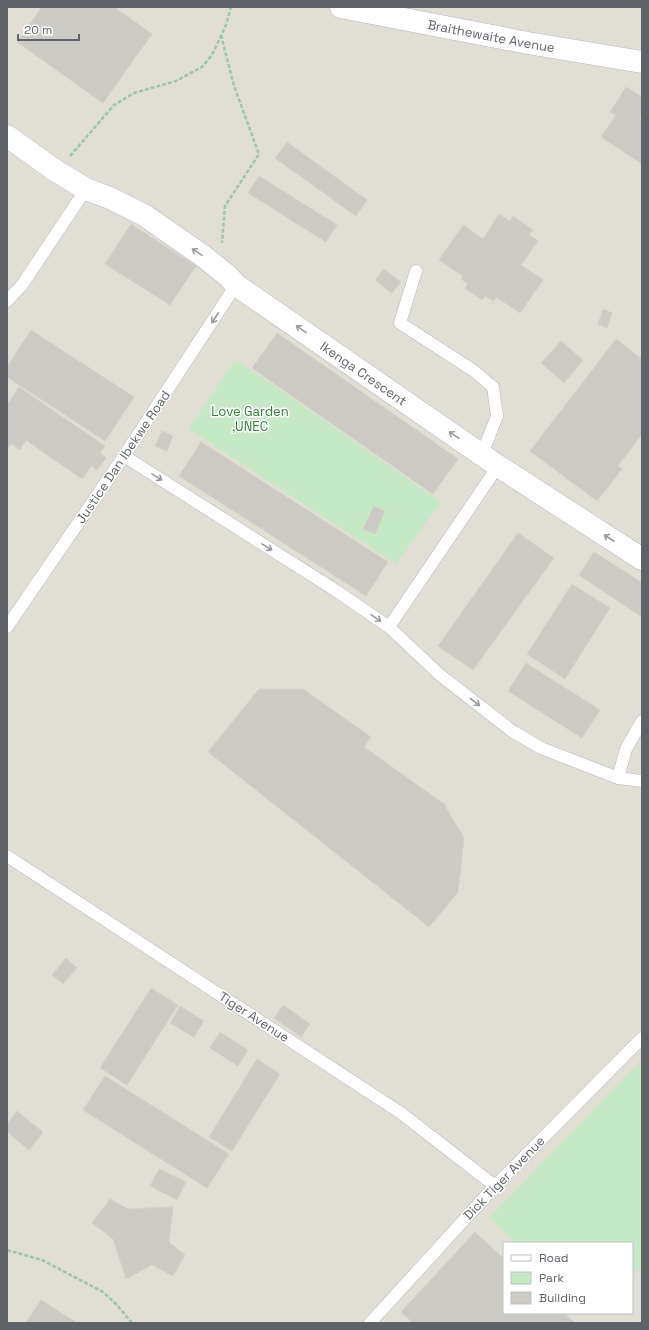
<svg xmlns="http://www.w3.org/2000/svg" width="649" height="1330" font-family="'Space Grotesk',sans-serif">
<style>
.education{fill:#e1ded6;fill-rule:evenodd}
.green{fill:#c5e8c5}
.building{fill:#cccac5;stroke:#d6d1c6}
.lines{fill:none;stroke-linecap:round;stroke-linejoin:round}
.service-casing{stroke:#b5b8bc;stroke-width:13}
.minor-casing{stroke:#b5b8bc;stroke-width:23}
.path{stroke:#9cc7a9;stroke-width:2.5;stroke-dasharray:4 2;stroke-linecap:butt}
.service{stroke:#fff;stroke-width:12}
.minor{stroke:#fff;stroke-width:22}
.oneway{stroke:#979a9d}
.labels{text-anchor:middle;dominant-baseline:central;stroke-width:3;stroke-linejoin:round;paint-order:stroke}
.street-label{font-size:13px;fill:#5f6368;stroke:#fff}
.park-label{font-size:13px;fill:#348238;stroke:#fff}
</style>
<rect width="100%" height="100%" fill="#f1efe8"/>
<path class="education" d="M7,7H642V1323H7ZM504,1243H632V1313H504Z"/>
<path class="green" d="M235,360L259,375L441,502L396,564L189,429Z
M642,1060V1266L632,1277V1243H516L490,1217Z"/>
<path class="building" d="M42,7H114L152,34L103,103L17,42Z
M626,87L642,97V114L639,118L642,120V164L601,137L616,115L610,112Z
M287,142L367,200L356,216L275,158Z
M259,176L337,225L326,242L248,193Z
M499,214L510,221L513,216L533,230L529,235L538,241L521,265L543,280L520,313L496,297L494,301L485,296L482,300L465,288L468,284L461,279L463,276L439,260L463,225L483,239Z
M131,224L196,266L170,305L105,264Z
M384,269L401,282L392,293L375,280Z
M603,309L612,313L607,328L598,324Z
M31,330L134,397L105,441L7,377V367Z
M277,333L458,459L433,494L252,368Z
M616,339L642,359V434L618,466L622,469L597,501L530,451Z
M561,341L583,360L564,383L541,363Z
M19,387L105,446L100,453L106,458L97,470L91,466L82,479L26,440L20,450L11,444L7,449V405Z
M162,431L173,436L167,451L155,446Z
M201,442L388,562L366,596L179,476Z
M374,506L385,511L375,534L363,529Z
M518,533L554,558L473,670L438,646Z
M594,552L642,583V617L579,575Z
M572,584L610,608L565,679L527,654Z
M526,663L600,710L582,738L508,691Z
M259,689H303L371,737L364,747L444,804L464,838L458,892L429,927L208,752Z
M66,958L77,968L63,984L52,975Z
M151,988L178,1005L127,1085L100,1068Z
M283,1005L310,1024L301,1037L274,1018Z
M180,1006L204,1021L194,1037L170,1023Z
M220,1032L248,1050L238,1066L210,1048Z
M257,1059L280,1074L232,1151L209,1137Z
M105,1076L229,1154L207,1188L83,1110Z
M17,1111L43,1132L29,1150L7,1132V1124Z
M159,1169L186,1182L177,1200L150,1186Z
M110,1199L128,1209L173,1207L169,1242L185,1255L173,1276L152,1265L126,1279L113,1239L92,1223Z
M475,1232L504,1259V1313H564L575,1323H413L401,1312Z
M41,1300L77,1323H26Z"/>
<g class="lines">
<defs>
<path id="service" d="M416,271L400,323L474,371L493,387L497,416L482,454
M7,301L22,285L86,189
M124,456L335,590L389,627L440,675L512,731L541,748L618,778L642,781
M7,627L124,456L236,285
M389,627L498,466
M618,778L626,749L642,721
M7,856L401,1113L495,1186
M370,1323L495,1186L642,1038"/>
<g id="minor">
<path id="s1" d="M341,7L528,43L642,62"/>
<path id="s2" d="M7,136L56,171L86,189L110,198L144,215L203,256L228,276L236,285L498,466L642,559"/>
</g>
</defs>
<use href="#service" class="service-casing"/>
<use href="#minor" class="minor-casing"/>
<path class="path" d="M221,35L234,86L259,154L225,206L222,243
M70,156L114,105L134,93L176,81L202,67L212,55L226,25L231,7
M7,1250L42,1260L103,1292L117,1305L132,1323"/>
<use href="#service" class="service"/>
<use href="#minor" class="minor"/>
</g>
<defs><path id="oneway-shaft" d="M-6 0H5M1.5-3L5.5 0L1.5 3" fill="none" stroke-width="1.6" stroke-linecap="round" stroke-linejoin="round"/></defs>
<g class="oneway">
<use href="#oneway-shaft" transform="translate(197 252) rotate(-146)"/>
<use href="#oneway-shaft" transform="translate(215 318) rotate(123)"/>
<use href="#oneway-shaft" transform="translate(301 329) rotate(-145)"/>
<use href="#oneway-shaft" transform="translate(454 435) rotate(-146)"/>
<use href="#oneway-shaft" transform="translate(157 477) rotate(32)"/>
<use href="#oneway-shaft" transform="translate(609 538) rotate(-147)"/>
<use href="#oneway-shaft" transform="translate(267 547) rotate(32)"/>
<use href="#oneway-shaft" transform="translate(376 618) rotate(34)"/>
<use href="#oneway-shaft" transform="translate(475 702) rotate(38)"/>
</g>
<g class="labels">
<g class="street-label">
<text stroke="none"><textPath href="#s1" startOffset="153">Braithewaite Avenue</textPath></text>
<text stroke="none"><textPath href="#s2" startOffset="430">Ikenga Crescent</textPath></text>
<text transform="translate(123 457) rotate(-56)">Justice Dan Ibekwe Road</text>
<text transform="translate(254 1017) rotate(33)">Tiger Avenue</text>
<text transform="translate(504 1178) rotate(-46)">Dick Tiger Avenue</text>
</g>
<g class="park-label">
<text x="250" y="411">Love Garden<tspan x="250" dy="15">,UNEC</tspan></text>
</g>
</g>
<rect width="649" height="1330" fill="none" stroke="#5f6368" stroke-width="16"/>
<rect x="503" y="1242" width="130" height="72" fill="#ffffff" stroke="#bfc1c3"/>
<rect x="511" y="1255" width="20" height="6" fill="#ffffff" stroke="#bfc1c3"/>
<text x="539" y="1262" font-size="12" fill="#5f6368">Road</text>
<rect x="511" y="1272" width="20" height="12" fill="#c5e8c5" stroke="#bfc1c3"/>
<text x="539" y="1282" font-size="12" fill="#5f6368">Park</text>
<rect x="511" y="1292" width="20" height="12" fill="#cccac5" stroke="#bfc1c3"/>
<text x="539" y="1302" font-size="12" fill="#5f6368">Building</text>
<path d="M18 34v6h61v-6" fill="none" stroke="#5f6368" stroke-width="2"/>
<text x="24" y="34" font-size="12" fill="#5f6368" stroke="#ffffff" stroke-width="3" paint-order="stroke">20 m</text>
</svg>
